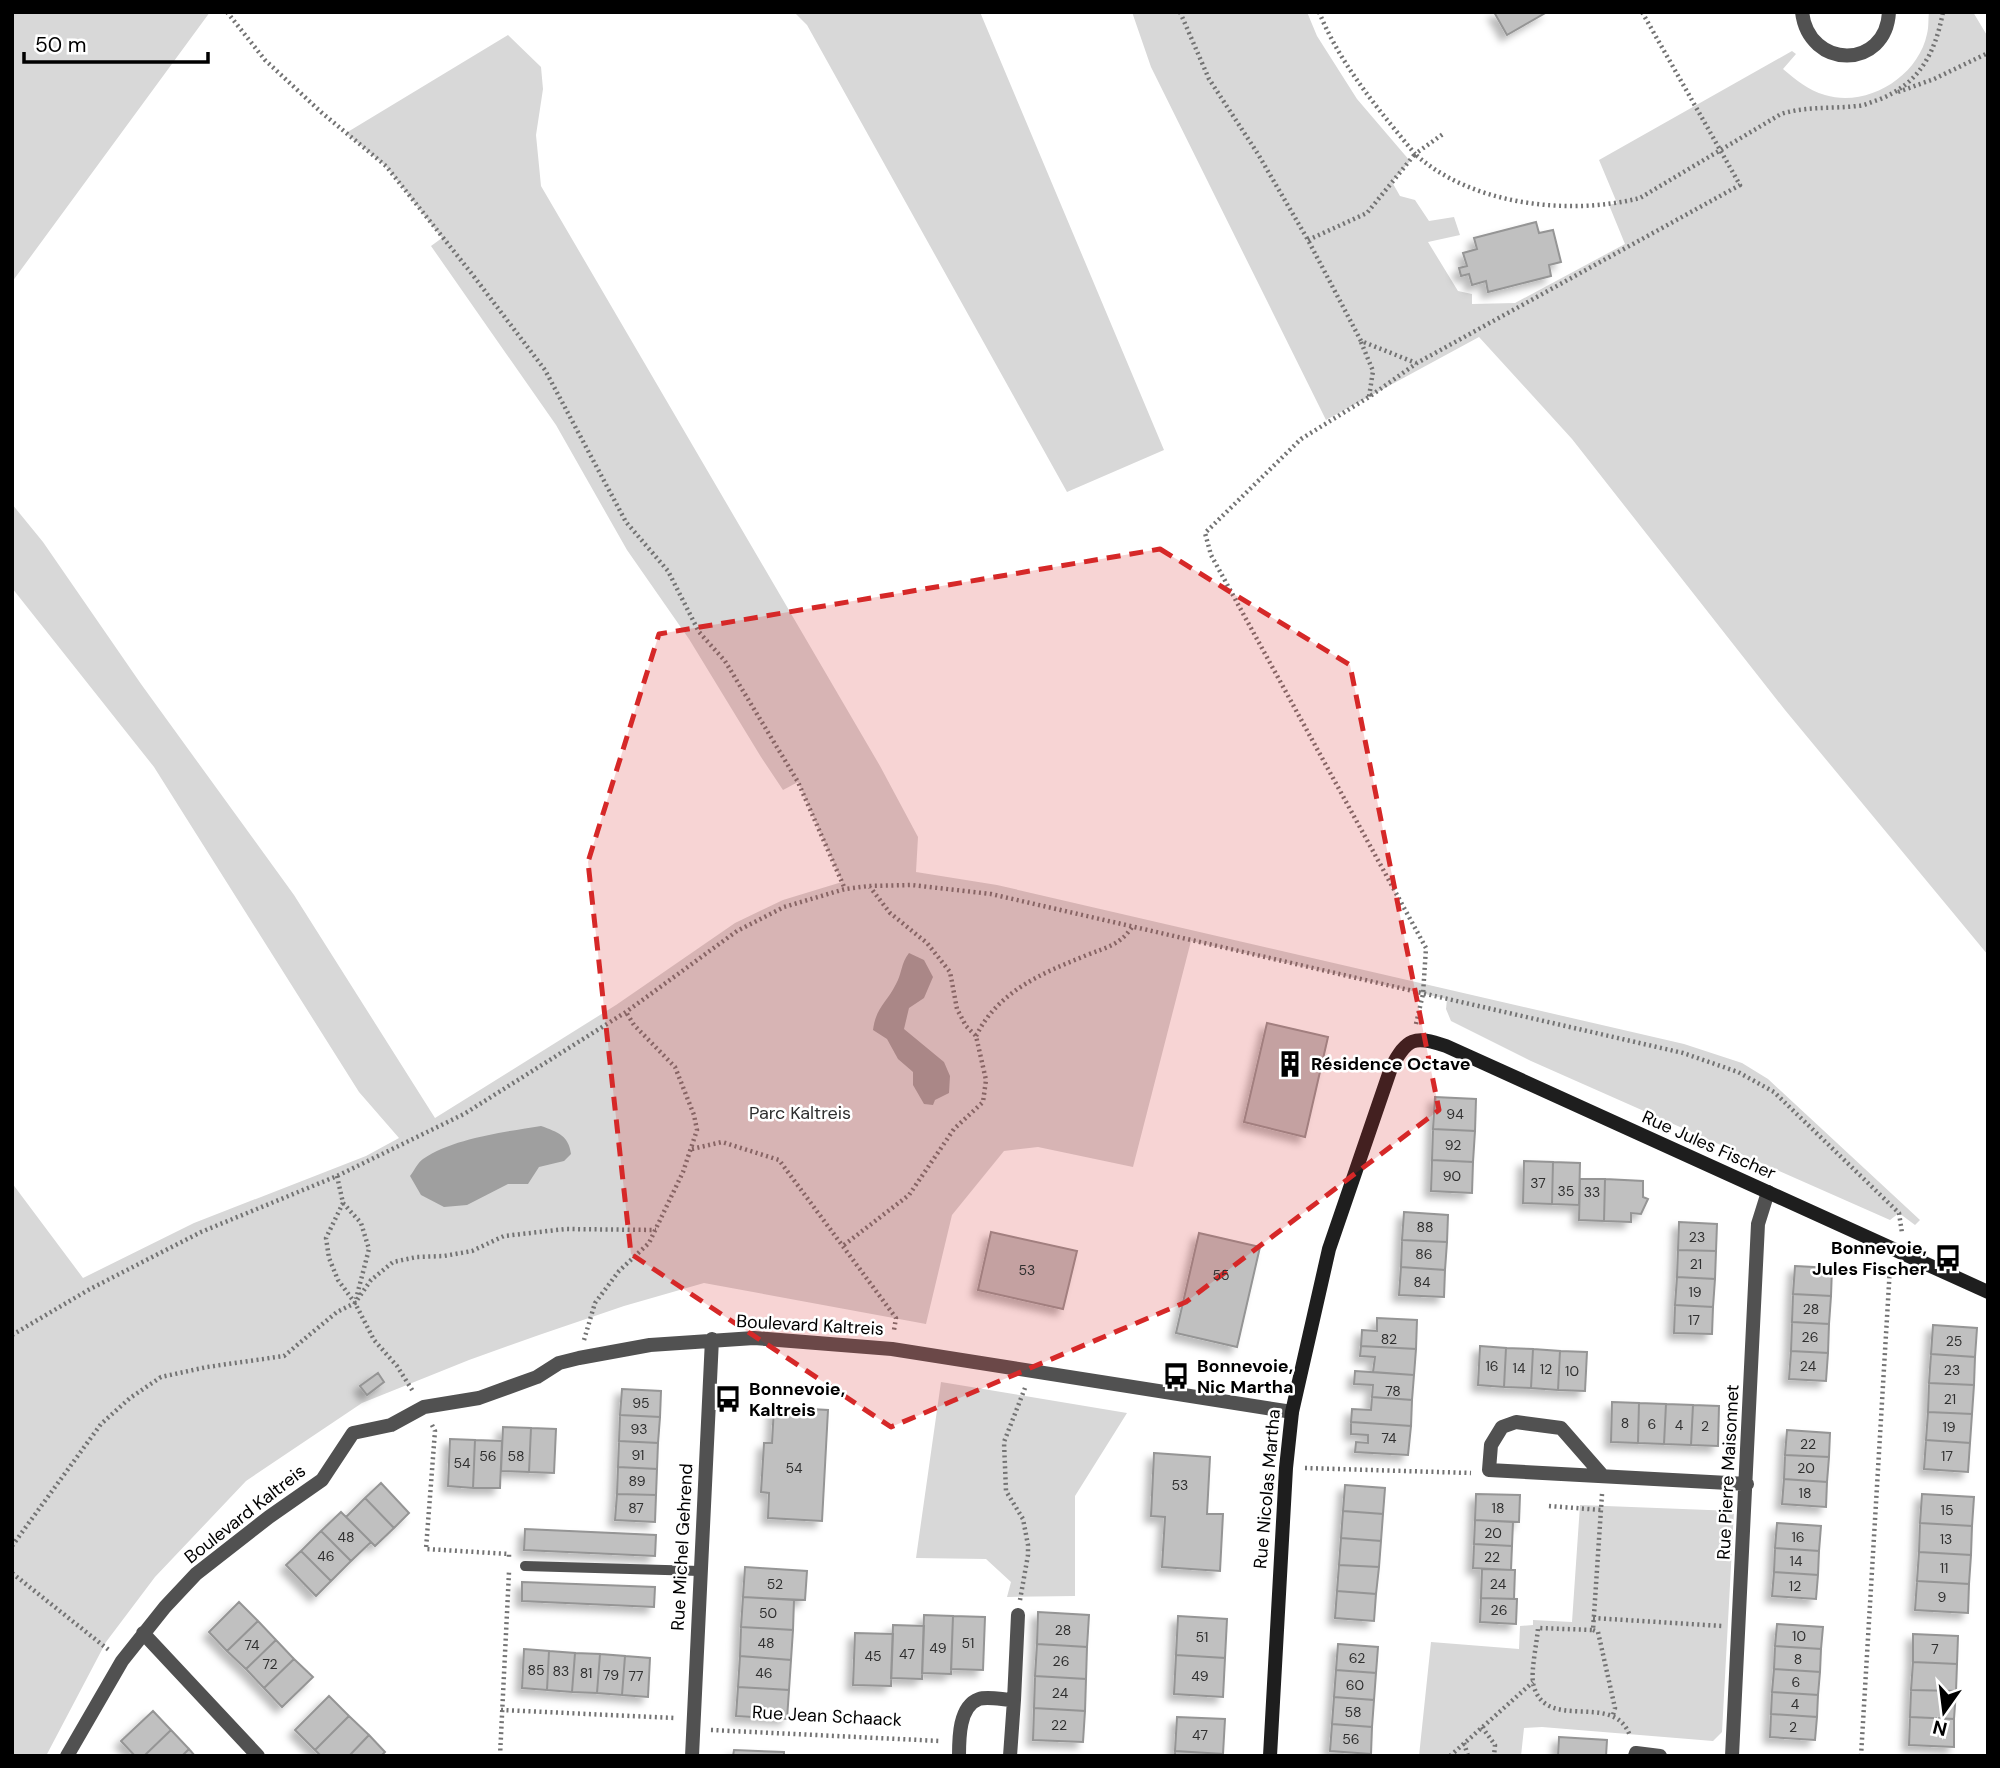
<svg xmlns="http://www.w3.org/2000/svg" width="2000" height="1768" font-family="'DM Sans',sans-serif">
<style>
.green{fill:#d8d8d8}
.water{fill:#9f9f9f}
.building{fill:#c0c0c0;stroke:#959595;stroke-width:2;filter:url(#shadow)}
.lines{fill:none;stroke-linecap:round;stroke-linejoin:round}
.path{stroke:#737373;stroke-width:4.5;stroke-dasharray:2 3.5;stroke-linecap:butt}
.lane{stroke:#515151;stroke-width:10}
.street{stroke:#515151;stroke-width:14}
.secondary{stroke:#1e1e1e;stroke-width:14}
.marked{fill:#d62828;fill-opacity:0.2;stroke:#d62828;stroke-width:5;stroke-dasharray:14 9;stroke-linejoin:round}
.labels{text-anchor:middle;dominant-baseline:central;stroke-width:5;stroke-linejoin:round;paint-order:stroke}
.number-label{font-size:14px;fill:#303030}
.poi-label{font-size:18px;font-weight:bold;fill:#000;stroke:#fff;text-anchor:start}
.park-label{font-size:18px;fill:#2f2f2f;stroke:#fff}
.street-label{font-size:18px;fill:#000;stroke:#fff}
</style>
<defs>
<filter id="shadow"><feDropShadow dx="-6" dy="6" stdDeviation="3.5" flood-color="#0004"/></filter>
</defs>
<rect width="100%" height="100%" fill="#fff"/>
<path class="green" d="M12,12H210L12,282Z
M794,12H980L1164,450L1067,492L807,25Z
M1132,12H1307L1317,36L1357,99L1410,161L1392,182L1400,196L1415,200L1429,221L1454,217L1460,235L1428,242L1458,291L1472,294V304L1515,303L1625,244L1609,205L1617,203L1599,160L1792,51L1796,54L1783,69C1796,80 1808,90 1825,95C1867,108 1918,77 1927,34C1929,27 1928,19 1929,12H1973L1988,37V955L1785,710L1572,439L1479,337L1326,420L1151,67Z
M508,35L541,67L543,89L536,135L541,186L880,766L918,837L916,872L997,885L1684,1044L1742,1063L1768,1079L1920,1220L1915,1225L1899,1213L1890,1220L1531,1061L1451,1021L1446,1009L1447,999L1191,941L1133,1167L1038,1147L1004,1151L952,1215L926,1324L704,1283L624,1306L539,1335L469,1360L362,1403L246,1481L155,1577L106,1642L46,1756H12V1183L83,1278L194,1223L366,1156L399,1138L359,1092L154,767L12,588V504L43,542L141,684L294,895L435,1118L616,1005L735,923L783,900L842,882L798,782L783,790L761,757L689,639L627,550L556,425L431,246L442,238L386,166L346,133Z
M941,1382L1127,1413L1075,1496V1596L1007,1597L1011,1582L986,1559L916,1558Z
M1580,1505L1734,1511L1722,1732L1713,1741L1542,1727L1524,1728L1521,1756H1419L1431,1642L1519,1649L1520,1626L1533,1625V1620L1572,1622Z"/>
<path class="water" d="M909,953L924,960L933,977L924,998L909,1008L904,1029L944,1062L950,1076L949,1093L935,1100L933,1105L924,1104L913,1085V1072L898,1059L887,1039L873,1030C876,1007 886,1004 896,984C902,973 901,963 909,953Z
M541,1126C558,1132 569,1136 571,1154L564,1161L539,1167L528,1184H508L467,1205L444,1207L421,1195L410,1176C414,1171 418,1162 423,1159C454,1138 505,1132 541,1126Z"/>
<path class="building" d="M1494,12H1547L1507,35Z
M1536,222L1539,233L1553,230L1561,262L1549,265L1551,276L1488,292L1486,281L1472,285L1469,274L1461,276L1459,268L1467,266L1463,253L1477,249L1474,238Z
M1267,1023L1328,1037L1305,1137L1244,1122Z
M1435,1097L1476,1099L1475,1131L1433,1129Z
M1433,1129L1475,1131L1473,1162L1432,1160Z
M1432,1160L1473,1162L1472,1193L1431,1191Z
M1524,1161L1553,1162L1552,1204L1523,1203Z
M1553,1162L1580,1163L1579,1205L1552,1204Z
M1580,1179H1605L1604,1221L1579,1220Z
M1605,1179L1643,1181V1197L1648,1199L1641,1214L1631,1213V1222L1604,1221Z
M1404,1212L1448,1215L1447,1242L1402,1240Z
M1679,1222L1717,1224L1716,1251L1678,1250Z
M991,1232L1077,1251L1063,1309L978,1290Z
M1199,1233L1260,1247L1237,1347L1176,1333Z
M1402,1240L1447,1242L1445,1270L1401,1267Z
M1678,1250L1716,1251L1715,1279L1677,1277Z
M1795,1266L1832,1268L1831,1296L1793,1294Z
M1401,1267L1445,1270L1444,1297L1399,1295Z
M1677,1277L1715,1279L1713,1307L1675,1305Z
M1793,1294L1831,1296L1829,1324L1792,1322Z
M1675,1305L1713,1307L1712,1334L1674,1333Z
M1377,1318L1417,1320L1416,1349L1361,1346L1362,1330L1377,1331Z
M1792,1322L1829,1324L1828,1353L1791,1351Z
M1933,1325L1977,1328L1975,1357L1931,1354Z
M1361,1346L1416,1349L1414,1375L1373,1372L1375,1357L1360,1356Z
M1480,1346L1506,1348L1504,1387L1478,1385Z
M1506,1348L1533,1349L1531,1388L1504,1387Z
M1533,1349L1560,1351L1558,1390L1531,1388Z
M1560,1351L1587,1352L1585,1391L1558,1390Z
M1791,1351L1828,1353L1826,1381L1789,1379Z
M1931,1354L1975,1357L1974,1385L1929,1383Z
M1355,1371L1414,1375L1412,1400L1372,1397L1373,1385L1354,1384Z
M378,1373L384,1382L367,1395L360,1386Z
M1929,1383L1974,1385L1972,1414L1928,1412Z
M622,1389L661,1391L660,1417L620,1415Z
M1372,1397L1412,1400L1411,1426L1351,1422L1352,1409L1371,1410Z
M1612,1402L1639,1403L1638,1443L1611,1442Z
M1639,1403L1666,1404L1664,1444L1638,1443Z
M1666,1404L1693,1405L1691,1445L1664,1444Z
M1693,1405L1719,1406L1718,1446L1691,1445Z
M774,1407L828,1410L822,1521L768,1518L769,1493L761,1492L764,1443H772Z
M1928,1412L1972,1414L1970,1443L1926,1440Z
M620,1415L660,1417L658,1443L619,1441Z
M1351,1422L1411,1426L1408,1455L1355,1452L1356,1442L1368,1443V1435L1351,1434Z
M503,1427L531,1428L529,1472L501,1471Z
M531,1428L556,1429L554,1473L529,1472Z
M1787,1430L1830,1433L1829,1457L1785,1455Z
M450,1439L475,1440L473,1488L448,1486Z
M475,1440L502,1441L500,1488H473Z
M1926,1440L1970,1443L1968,1472L1924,1469Z
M619,1441L658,1443L657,1469L618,1467Z
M1154,1453L1210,1457L1207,1514H1223L1220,1571L1162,1567L1165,1517L1151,1516Z
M1785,1455L1829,1457L1827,1482L1784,1479Z
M618,1467L657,1469L656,1495L617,1494Z
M1784,1479L1827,1482L1826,1507L1782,1504Z
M381,1483L409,1513L394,1528L365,1498Z
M1345,1485L1385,1488L1383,1514L1343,1511Z
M617,1494L656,1495L655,1522L615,1520Z
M1476,1494L1520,1495L1519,1522L1475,1520Z
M1922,1494L1974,1497L1972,1526L1920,1523Z
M365,1498L394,1528L375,1546L346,1517Z
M1343,1511L1383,1514L1381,1541L1341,1538Z
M341,1512L371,1542L351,1561L321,1531Z
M1475,1520L1513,1522L1512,1546L1474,1544Z
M1777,1523L1821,1526L1819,1551L1775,1548Z
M1920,1523L1972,1526L1971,1555L1919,1552Z
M525,1529L656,1535L655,1556L524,1550Z
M321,1531L351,1561L331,1581L301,1551Z
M1341,1538L1381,1541L1379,1567L1339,1565Z
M1474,1544L1512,1546L1511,1570L1473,1568Z
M1775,1548L1819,1551L1818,1575L1774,1572Z
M301,1551L331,1581L316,1596L286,1565Z
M1919,1552L1971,1555L1969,1584L1917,1581Z
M1339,1565L1379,1567L1376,1594L1337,1591Z
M745,1567L807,1571L805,1600L743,1597Z
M1482,1569L1515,1570L1514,1599L1481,1598Z
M1774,1572L1818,1575L1816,1599L1772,1596Z
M1917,1581L1969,1584L1968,1613L1915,1610Z
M522,1582L655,1587L654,1607L522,1601Z
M1337,1591L1376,1594L1374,1621L1335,1618Z
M743,1597L794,1600L793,1630L741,1627Z
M1481,1598L1517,1599L1516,1624L1480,1622Z
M239,1602L258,1621L227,1651L209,1632Z
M1038,1612L1089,1615L1087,1647L1037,1644Z
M924,1615L953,1616L951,1674L922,1673Z
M953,1616L985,1617L983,1670L951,1669Z
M1178,1616L1227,1619L1225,1658L1176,1655Z
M258,1621L276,1640L246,1669L227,1651Z
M1777,1624L1823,1627L1821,1649L1775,1646Z
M893,1625L924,1626L922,1679L891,1678Z
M741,1627L793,1630L791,1660L740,1656Z
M855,1633L893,1634L891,1686L853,1685Z
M1913,1634L1958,1636L1957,1664L1913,1662Z
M276,1640L294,1659L264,1688L246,1669Z
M1037,1644L1087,1647L1086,1679L1035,1676Z
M1338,1644L1378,1647L1376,1673L1336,1670Z
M1775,1646L1821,1649L1820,1672L1774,1669Z
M524,1649L549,1651L547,1690L522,1688Z
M549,1651L575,1653L572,1692L547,1690Z
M575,1653L600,1654L597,1693L572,1692Z
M600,1654L625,1656L622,1695L597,1693Z
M1176,1655L1225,1658L1223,1697L1174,1694Z
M625,1656L650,1658L648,1697L622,1695Z
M740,1656L791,1660L789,1690L738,1687Z
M294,1659L313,1677L282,1707L264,1688Z
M1913,1662L1957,1664L1956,1691L1911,1690Z
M1774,1669L1820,1672L1818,1695L1772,1692Z
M1336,1670L1376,1673L1374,1700L1334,1697Z
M1035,1676L1086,1679L1085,1711L1034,1708Z
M738,1687L789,1690L787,1719L736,1716Z
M1911,1690L1956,1691L1954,1719L1910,1717Z
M1772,1692L1818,1695L1817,1717L1771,1714Z
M329,1696L349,1716L315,1750L295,1730Z
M1334,1697L1374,1700L1372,1727L1332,1724Z
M1034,1708L1085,1711L1083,1742L1033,1740Z
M153,1711L171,1730L144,1756H135L121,1741Z
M1771,1714L1817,1717L1815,1740L1770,1737Z
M349,1716L369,1735L349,1756H321L315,1750Z
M1177,1717L1225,1719L1223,1754L1175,1751Z
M1910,1717L1954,1719V1747L1909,1745Z
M1332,1724L1372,1727L1371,1754L1330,1751Z
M171,1730L189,1749L182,1756H144Z
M369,1735L385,1752L381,1756H349Z
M1559,1737L1607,1740L1606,1756H1558Z
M189,1749L195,1756H182Z
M734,1750L784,1752V1756H733Z
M1175,1751L1223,1754V1756H1175Z"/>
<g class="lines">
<path class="path" d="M227,12L265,60L321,112L386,166L472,274L545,370L626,522L668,571L699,632L725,661L798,782L845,889
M1180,12L1209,79L1258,154L1308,240L1361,341L1416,363
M1319,12C1341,66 1379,110 1415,154L1443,134
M1898,92L1934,79L1988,53
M1308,240L1367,213L1415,154C1471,205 1569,216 1640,198L1781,114C1806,106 1831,109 1857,106C1864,106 1871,102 1878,100C1919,84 1935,54 1943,12
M1361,342L1373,371L1369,397
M1416,1024L1423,994L1426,948L1211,555L1205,533L1301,439L1369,397L1417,363L1740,185L1642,12
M976,1036C999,990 1043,973 1087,955C1107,947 1120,945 1132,927
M692,1149L722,1142L779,1160L896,1318L894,1330
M337,1176L343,1203L326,1238L329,1258L338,1280L355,1303L374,1340L397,1366L414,1393
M343,1203L361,1223L369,1249L356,1299
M844,1245L909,1195L954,1129L983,1102L986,1080L976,1036L966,1026L957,1009L950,972L927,943L890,913L870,887
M12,1335L90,1289L201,1232L337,1176L464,1114L626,1012L737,931L784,907L845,889L869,886L912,885L991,894L1683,1053L1738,1072L1774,1092L1899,1213L1902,1233
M584,1340L595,1303L619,1271L649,1243L683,1172L697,1130L694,1115L675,1067L634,1025L626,1012
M432,1425L435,1431L426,1549L509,1554V1560
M1305,1468L1471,1473
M1602,1494L1593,1630L1538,1628C1537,1643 1531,1669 1533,1683C1544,1735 1614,1689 1630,1736
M1549,1506L1601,1510
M12,1546L101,1424L130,1398L161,1377L207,1367L284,1356L337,1312L355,1303L371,1280L393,1262L417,1257L444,1256L472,1251L504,1236L565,1229L656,1230
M12,1573L110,1651
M1020,1600L1028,1555V1545L1023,1519L1006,1491L1004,1442L1025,1388
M1593,1618L1722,1626
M1593,1630L1598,1632L1615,1708L1613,1715
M501,1710L675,1718
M1482,1727L1495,1745L1494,1756
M711,1730L940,1741
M1464,1743L1468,1756
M500,1756L509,1572
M1450,1756L1533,1682
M1861,1756L1890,1267"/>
<path class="lane" d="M525,1566L700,1571"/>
<path class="street" d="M1802,12C1809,70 1886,70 1889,12
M1603,1476L1561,1428L1516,1422L1502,1427L1491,1445L1489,1470L1747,1484
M143,1633L258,1756
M67,1756L122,1661L165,1607L196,1574L269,1517L322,1480L353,1433L391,1425L424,1407L479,1398L537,1377L559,1363L579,1358L650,1345L754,1338L892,1349L1292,1412
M692,1756L712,1339
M959,1756C959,1738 959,1706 979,1699C988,1696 1004,1700 1014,1700L1018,1615
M1010,1756L1014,1700
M1635,1756L1636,1753L1660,1756
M1732,1756L1758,1224L1768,1192"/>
<path class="secondary" d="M1270,1756L1286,1468L1292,1412L1329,1249L1391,1068C1407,1038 1414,1035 1446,1046L1988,1292"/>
</g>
<path class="marked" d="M1160,549L1350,665L1439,1110L1186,1302L891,1427L631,1254L588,862L659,634Z"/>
<defs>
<symbol id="building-bare" viewBox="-9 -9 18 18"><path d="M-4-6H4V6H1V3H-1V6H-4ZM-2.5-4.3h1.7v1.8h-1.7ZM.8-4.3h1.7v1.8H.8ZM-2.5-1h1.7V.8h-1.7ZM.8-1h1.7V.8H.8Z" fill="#000" stroke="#fff" stroke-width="2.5" paint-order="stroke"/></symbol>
<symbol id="bus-bare" viewBox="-9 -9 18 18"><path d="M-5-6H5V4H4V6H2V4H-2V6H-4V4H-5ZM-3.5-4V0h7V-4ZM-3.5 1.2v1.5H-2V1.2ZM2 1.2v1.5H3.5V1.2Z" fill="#000" stroke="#fff" stroke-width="2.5" paint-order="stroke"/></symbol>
</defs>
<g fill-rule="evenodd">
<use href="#building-bare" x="1271" y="1045" width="38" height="38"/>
<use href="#bus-bare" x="1929" y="1239" width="38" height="38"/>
<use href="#bus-bare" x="1157" y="1357" width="38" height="38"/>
<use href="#bus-bare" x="709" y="1380" width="38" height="38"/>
</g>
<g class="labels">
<g class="number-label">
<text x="1455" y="1114">94</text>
<text x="1453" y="1145">92</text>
<text x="1452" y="1176">90</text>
<text x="1538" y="1183">37</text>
<text x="1566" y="1191">35</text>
<text x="1592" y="1192">33</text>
<text x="1425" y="1227">88</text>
<text x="1697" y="1237">23</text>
<text x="1424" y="1254">86</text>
<text x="1696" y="1264">21</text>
<text x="1027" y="1270">53</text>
<text x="1221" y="1275">55</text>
<text x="1422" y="1282">84</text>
<text x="1695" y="1292">19</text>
<text x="1811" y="1309">28</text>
<text x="1694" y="1320">17</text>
<text x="1810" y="1337">26</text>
<text x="1389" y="1339">82</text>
<text x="1954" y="1341">25</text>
<text x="1492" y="1366">16</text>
<text x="1808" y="1366">24</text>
<text x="1519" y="1368">14</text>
<text x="1546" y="1369">12</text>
<text x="1952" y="1370">23</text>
<text x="1572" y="1371">10</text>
<text x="1393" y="1391">78</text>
<text x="1950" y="1399">21</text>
<text x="641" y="1403">95</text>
<text x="1625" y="1423">8</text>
<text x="1652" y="1424">6</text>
<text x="1679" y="1425">4</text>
<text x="1705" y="1426">2</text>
<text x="1949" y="1427">19</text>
<text x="639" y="1429">93</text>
<text x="1389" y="1438">74</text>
<text x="1808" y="1444">22</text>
<text x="638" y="1455">91</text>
<text x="488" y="1456">56</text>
<text x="516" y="1456">58</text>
<text x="1947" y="1456">17</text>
<text x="462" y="1463">54</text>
<text x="794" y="1468">54</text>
<text x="1806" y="1468">20</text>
<text x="637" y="1481">89</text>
<text x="1180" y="1485">53</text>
<text x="1805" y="1493">18</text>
<text x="636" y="1508">87</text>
<text x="1498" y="1508">18</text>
<text x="1947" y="1510">15</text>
<text x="1493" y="1533">20</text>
<text x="346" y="1537">48</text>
<text x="1798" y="1537">16</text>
<text x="1946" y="1539">13</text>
<text x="326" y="1556">46</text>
<text x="1492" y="1557">22</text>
<text x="1796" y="1561">14</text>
<text x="1944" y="1568">11</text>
<text x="775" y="1584">52</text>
<text x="1498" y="1584">24</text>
<text x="1795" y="1586">12</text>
<text x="1942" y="1597">9</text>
<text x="1499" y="1610">26</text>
<text x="768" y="1613">50</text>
<text x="1063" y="1630">28</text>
<text x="1799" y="1636">10</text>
<text x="1202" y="1637">51</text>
<text x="766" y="1643">48</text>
<text x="968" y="1643">51</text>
<text x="252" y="1645">74</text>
<text x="938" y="1648">49</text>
<text x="1935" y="1649">7</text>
<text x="907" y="1654">47</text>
<text x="873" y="1656">45</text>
<text x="1357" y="1658">62</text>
<text x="1798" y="1659">8</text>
<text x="1061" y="1661">26</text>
<text x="270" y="1664">72</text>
<text x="536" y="1670">85</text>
<text x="561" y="1671">83</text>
<text x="586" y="1673">81</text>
<text x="764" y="1673">46</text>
<text x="611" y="1675">79</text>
<text x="636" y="1676">77</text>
<text x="1200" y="1676">49</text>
<text x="1796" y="1682">6</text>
<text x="1355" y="1685">60</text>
<text x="1060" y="1693">24</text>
<text x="1795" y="1704">4</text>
<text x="1353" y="1712">58</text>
<text x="1059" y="1725">22</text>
<text x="1793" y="1727">2</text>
<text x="1200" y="1735">47</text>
<text x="1351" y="1739">56</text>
</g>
<g class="poi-label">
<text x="1311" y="1064">Résidence Octave</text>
<text x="1927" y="1248" text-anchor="end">Bonnevoie,<tspan x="1927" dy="21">Jules Fischer</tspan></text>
<text x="1197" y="1366">Bonnevoie,<tspan x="1197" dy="21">Nic Martha</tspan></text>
<text x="749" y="1389">Bonnevoie,<tspan x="749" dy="21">Kaltreis</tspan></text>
</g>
<g class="park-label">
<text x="800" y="1113">Parc Kaltreis</text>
</g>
<g class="street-label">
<text transform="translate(1709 1145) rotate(24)">Rue Jules Fischer</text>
<text transform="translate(810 1325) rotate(3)">Boulevard Kaltreis</text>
<text transform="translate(1728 1472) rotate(-87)">Rue Pierre Maisonnet</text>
<text transform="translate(1267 1489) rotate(-85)">Rue Nicolas Martha</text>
<text transform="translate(245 1514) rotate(-38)">Boulevard Kaltreis</text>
<text transform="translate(682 1547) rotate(-87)">Rue Michel Gehrend</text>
<text transform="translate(827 1716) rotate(3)">Rue Jean Schaack</text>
</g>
</g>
<rect width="2000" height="1768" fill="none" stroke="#000000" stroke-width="28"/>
<g transform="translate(1944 1712) rotate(194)" stroke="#ffffff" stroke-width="5" paint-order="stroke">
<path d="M0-5L12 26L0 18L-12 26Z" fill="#000000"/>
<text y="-10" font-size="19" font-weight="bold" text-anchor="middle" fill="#000000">N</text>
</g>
<path d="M24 52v10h184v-10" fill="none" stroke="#000000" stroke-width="3.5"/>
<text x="35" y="52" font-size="21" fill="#000000" stroke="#ffffff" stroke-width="5" paint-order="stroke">50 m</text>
</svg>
